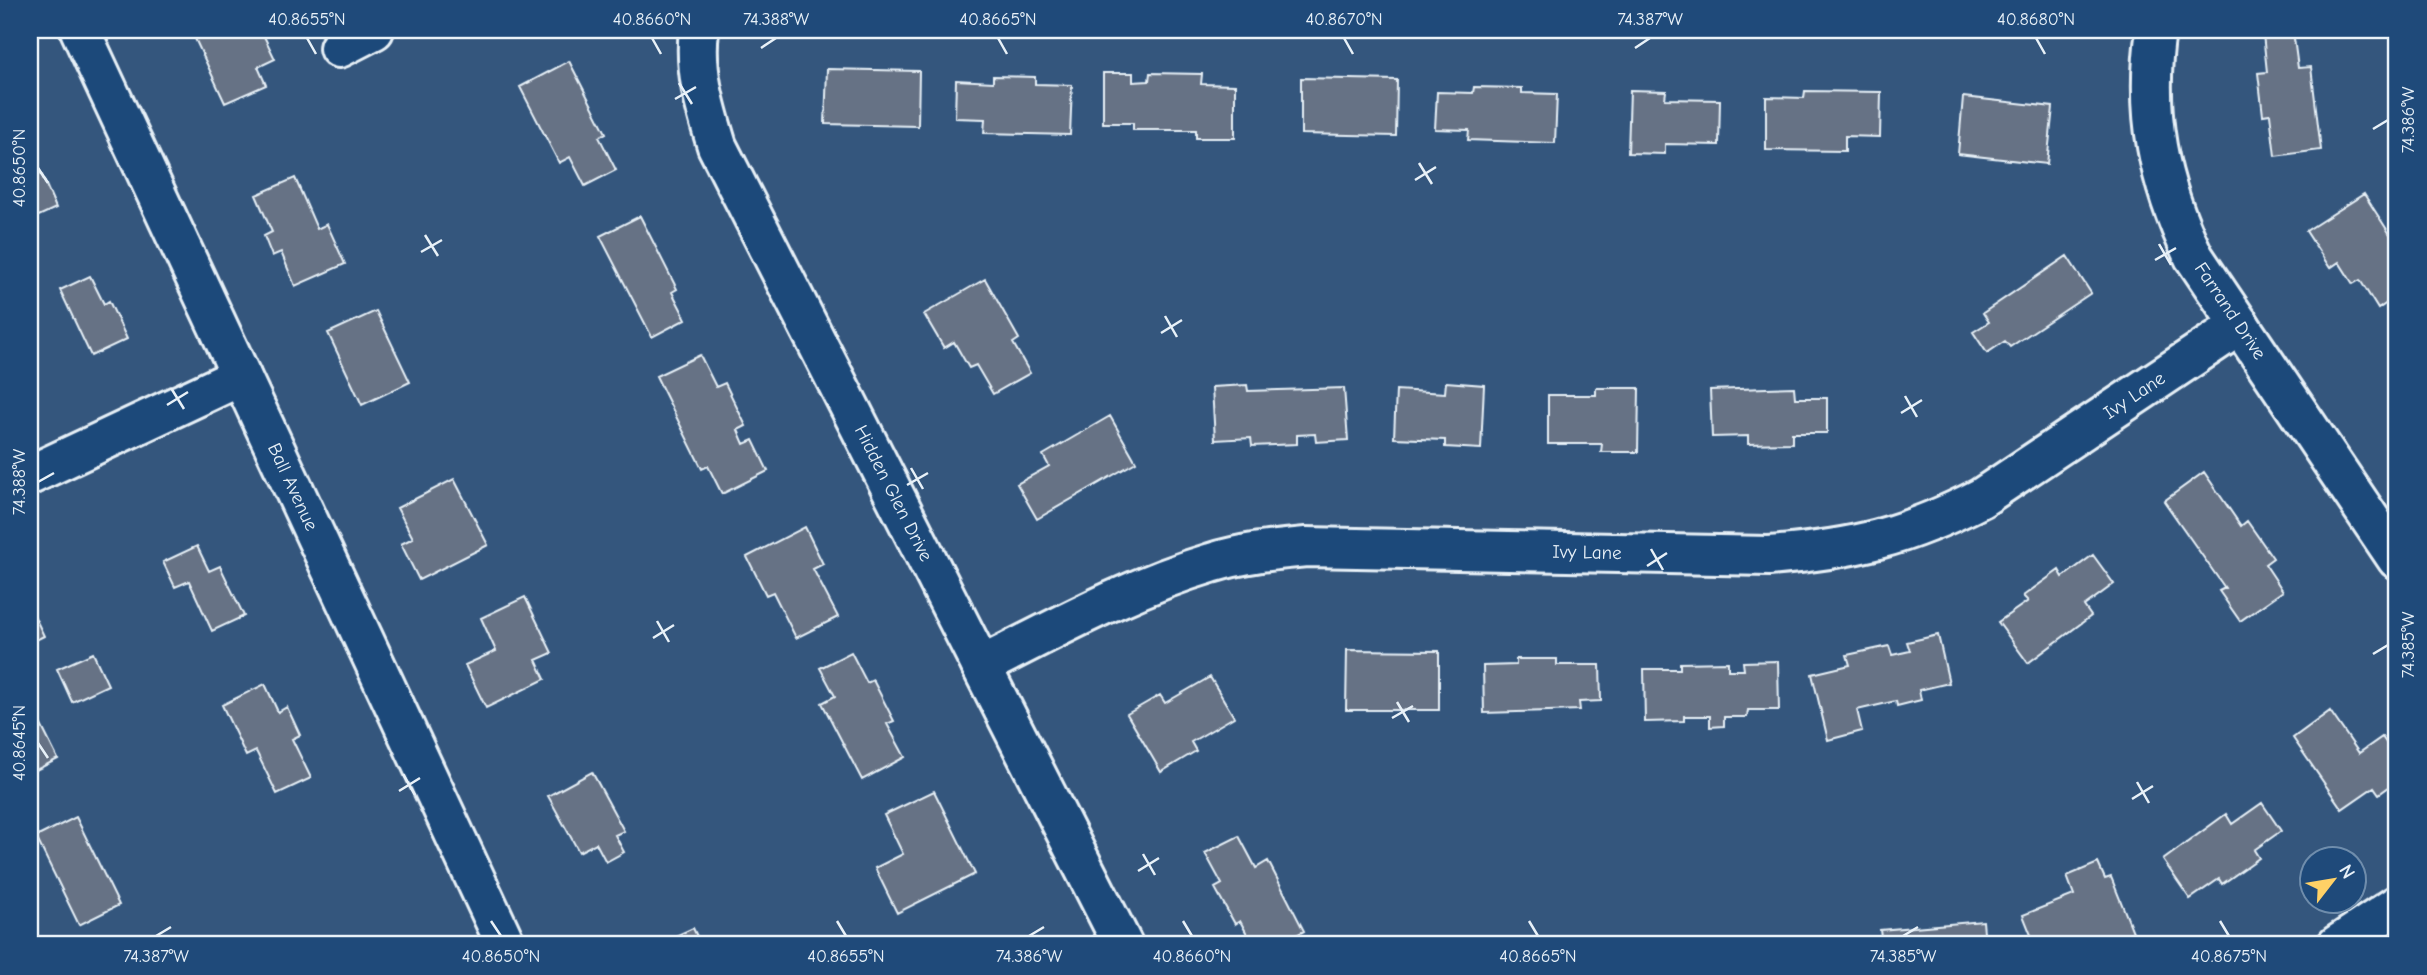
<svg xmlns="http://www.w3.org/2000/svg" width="2427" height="975" font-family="'Comic Neue',sans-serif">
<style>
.building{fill:#667285;stroke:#e8f1f8;stroke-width:2}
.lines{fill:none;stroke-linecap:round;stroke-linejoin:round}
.minor-casing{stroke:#e8f1f8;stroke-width:44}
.minor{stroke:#1f4a7a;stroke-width:38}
.ticks{fill:none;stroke:#e8f1f8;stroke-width:2.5}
.labels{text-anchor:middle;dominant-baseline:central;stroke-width:5;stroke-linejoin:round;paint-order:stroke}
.street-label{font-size:19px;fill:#e8f1f8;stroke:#1f4a7a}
.neatline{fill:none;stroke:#e8f1f8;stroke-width:2.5}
.ticks-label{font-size:18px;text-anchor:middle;fill:#e8f1f8}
</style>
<rect width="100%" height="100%" fill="#34567d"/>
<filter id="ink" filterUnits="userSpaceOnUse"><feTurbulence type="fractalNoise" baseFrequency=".0143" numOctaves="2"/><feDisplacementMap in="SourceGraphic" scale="14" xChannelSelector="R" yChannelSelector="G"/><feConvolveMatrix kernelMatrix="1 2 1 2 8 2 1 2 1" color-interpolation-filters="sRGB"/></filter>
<g filter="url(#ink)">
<path class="building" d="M191,30H261L275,59L258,67L266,85L225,103Z
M2293,31L2298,68L2311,67L2321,150L2275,156L2270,114L2263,115L2258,73L2267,72L2263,34Z
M569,61L606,133L599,137L616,170L585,186L570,157L559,163L520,87Z
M827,69L919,71L918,126L825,124Z
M1103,73H1133V82L1149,81L1150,73L1202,74L1201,84L1235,85V138H1196V130H1133V123H1103Z
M993,76L1035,77V84L1072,85L1070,135L984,133L985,119L955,118L956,80L993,82Z
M1301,78L1397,80L1396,136L1301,134Z
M1474,87L1522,88V93L1557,94L1555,143L1468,140L1469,130L1435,129L1437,92L1473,93Z
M1630,90L1666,91L1665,99L1720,100L1719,145L1665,144V154L1628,153Z
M1805,91L1881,92L1880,137L1845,136V151L1766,150V97L1804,98Z
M1963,97L2053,107L2047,164L1958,154Z
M30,148L56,208L30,220Z
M295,178L317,229L327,224L345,264L295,286L281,252L272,256L264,236L272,232L256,195Z
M2364,194L2397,245V296L2378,309L2360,280L2353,284L2339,262L2330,268L2306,231Z
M640,216L677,289L672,292L686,319L652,337L600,236Z
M2067,256L2091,293L2010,347L2005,341L1987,353L1973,332L1989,322L1983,313Z
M90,276L104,304L109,301L127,339L91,356L60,290Z
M985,279L1019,339L1013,343L1030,373L993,394L976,365L969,368L954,342L944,348L924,314Z
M376,311L410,382L362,405L328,333Z
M700,355L716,387L725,383L746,426L738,430L744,444L753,440L768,471L722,494L708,466L702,469L656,376Z
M1446,382L1484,385L1481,449L1445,447V440L1394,438L1396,390L1445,393Z
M1247,385L1248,391L1344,388L1348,440L1316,442L1315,434L1297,435V444L1252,446L1251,438L1215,440L1212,387Z
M1794,387L1795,398H1827V433H1792V443L1748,444V436L1712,437L1710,390Z
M1596,388H1639L1638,452H1601L1602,444H1548V395H1596Z
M1110,416L1136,462L1037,519L1017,484L1049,466L1043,455Z
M2204,472L2241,526L2247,521L2273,558L2265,564L2283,591L2240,621L2219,591L2225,588L2164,501Z
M454,479L488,545L419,580L401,544L413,538L397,508Z
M805,527L823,564L813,569L838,617L796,638L773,592L766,595L747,557Z
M197,546L209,571L220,566L244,616L212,631L189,581L175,587L163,562Z
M2093,555L2114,584L2084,606L2091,616L2028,663L1998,622L2028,601L2023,596L2059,570L2063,577Z
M525,597L552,653L536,660L545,679L486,708L465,665L496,651L481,618Z
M30,607L44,636L30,643Z
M1938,635L1949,683L1919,690L1921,700L1897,706L1896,701L1857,710L1862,731L1828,740L1812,674L1850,665L1847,655L1889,646L1892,655L1910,651L1907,642Z
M1347,650L1439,651V710H1346Z
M851,652L867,683L873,680L894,721L887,724L905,757L862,780L822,703L835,696L820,668Z
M93,653L108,685L72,702L57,669Z
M1516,659H1557V665H1600L1601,701L1579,702L1580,710L1484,713L1483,666L1516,665Z
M1778,661L1779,710H1748L1747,717H1724V726L1710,727V716H1684V721L1645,722L1644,669H1680V663L1728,662V670H1744L1743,662Z
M1210,677L1234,717L1191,742L1196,751L1161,772L1127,714L1160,695L1165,703Z
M265,684L278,712L287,707L300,735L292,739L311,778L277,794L256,751L246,756L222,705Z
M30,703L58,759L30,773Z
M2330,711L2359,753L2382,737L2397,758V781L2379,794L2374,787L2342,809L2293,738Z
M592,772L624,831L615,835L624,852L606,862L596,843L579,852L548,796Z
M934,791L975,874L897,913L875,868L903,854L884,815Z
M2262,803L2281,831L2254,850L2259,858L2222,884L2219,879L2190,899L2163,860L2226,814L2232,824Z
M76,817L119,905L79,925L36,837Z
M1239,836L1256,868L1268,861L1304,931L1278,945H1253L1240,921L1235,924L1215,888L1222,884L1205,853Z
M2098,863L2105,879L2111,877L2133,932L2100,945H2090L2087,938L2068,945H2035L2023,915L2074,895L2067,876Z
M1983,921L1985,945H1848L1847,940L1881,937L1880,930Z
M693,928L701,945H656Z
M1763,939L1764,945H1721L1720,943Z"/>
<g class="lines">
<defs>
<g id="minor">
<path id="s1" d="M80,30L506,945"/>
<path id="s2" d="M699,30C694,70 705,107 717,146L1123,945"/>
<path id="s3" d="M2156,30C2144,113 2158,182 2194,257L2397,559"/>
<path d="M339,48L374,30"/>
<path d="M30,475L241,376"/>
<path id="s4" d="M981,666C1055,629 1130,587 1211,563C1242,553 1274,550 1306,547L1769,556C1854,549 1905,537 1981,498L2240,325"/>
<path d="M2337,945L2397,905"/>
</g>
</defs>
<use href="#minor" class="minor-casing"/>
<use href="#minor" class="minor"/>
</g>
</g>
<path class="ticks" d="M307,38L316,54M652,38L661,54M998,38L1007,54M1344,38L1353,54M2036,38L2045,54M761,48L776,38M1635,48L1650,38M679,83L692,104M675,99L696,87M2373,129L2388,120M1419,163L1432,184M38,168L48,183M1415,180L1436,167M425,235L438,256M2159,244L2171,265M421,252L442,240M2155,260L2176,248M1165,316L1177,337M1161,333L1182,320M171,388L184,409M1905,396L1917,417M167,405L188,392M1901,413L1922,400M911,468L923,489M38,482L54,473M907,485L928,473M1651,549L1663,570M1647,566L1667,553M657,621L669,642M653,638L674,625M2373,654L2388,645M1397,702L1409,722M1392,718L1413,706M38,743L48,758M403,774L415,795M2137,782L2149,803M399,791L420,778M2132,799L2153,786M1143,854L1155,875M1138,871L1159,858M491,921L501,936M837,921L846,936M1183,921L1192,936M1529,921L1538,936M2220,921L2229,936M156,936L171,927M1029,936L1044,927M1903,936L1918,927"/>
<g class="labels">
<g class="street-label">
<text stroke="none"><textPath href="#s3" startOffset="299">Farrand Drive</textPath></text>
<text stroke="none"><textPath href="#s4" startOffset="1218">Ivy Lane</textPath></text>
<text stroke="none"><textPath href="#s1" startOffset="504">Ball Avenue</textPath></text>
<text stroke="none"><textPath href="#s2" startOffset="508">Hidden Glen Drive</textPath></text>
<text stroke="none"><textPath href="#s4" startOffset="630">Ivy Lane</textPath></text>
</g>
</g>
<rect width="2427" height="975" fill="none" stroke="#1f4a7a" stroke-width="77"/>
<g transform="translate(2333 880) rotate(59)"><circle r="33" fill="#1f4a7a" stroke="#6f8dac" stroke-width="2"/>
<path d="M0-5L12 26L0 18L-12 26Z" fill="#ffd166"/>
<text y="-10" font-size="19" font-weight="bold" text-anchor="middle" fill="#e8f1f8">N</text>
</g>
<rect x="38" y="38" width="2350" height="898" class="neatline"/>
<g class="ticks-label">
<text x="307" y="25">40.8655°N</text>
<text x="652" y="25">40.8660°N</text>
<text x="776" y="25">74.388°W</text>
<text x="998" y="25">40.8665°N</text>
<text x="1344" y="25">40.8670°N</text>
<text x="1650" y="25">74.387°W</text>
<text x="2036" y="25">40.8680°N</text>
<text transform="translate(2408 120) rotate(-90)" y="6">74.386°W</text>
<text transform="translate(19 168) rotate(-90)" y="6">40.8650°N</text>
<text transform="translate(19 482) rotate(-90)" y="6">74.388°W</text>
<text transform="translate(2408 645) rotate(-90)" y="6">74.385°W</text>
<text transform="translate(19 743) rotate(-90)" y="6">40.8645°N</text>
<text x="156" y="962">74.387°W</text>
<text x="501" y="962">40.8650°N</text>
<text x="846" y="962">40.8655°N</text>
<text x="1029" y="962">74.386°W</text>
<text x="1192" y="962">40.8660°N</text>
<text x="1538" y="962">40.8665°N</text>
<text x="1903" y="962">74.385°W</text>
<text x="2229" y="962">40.8675°N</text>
</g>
</svg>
